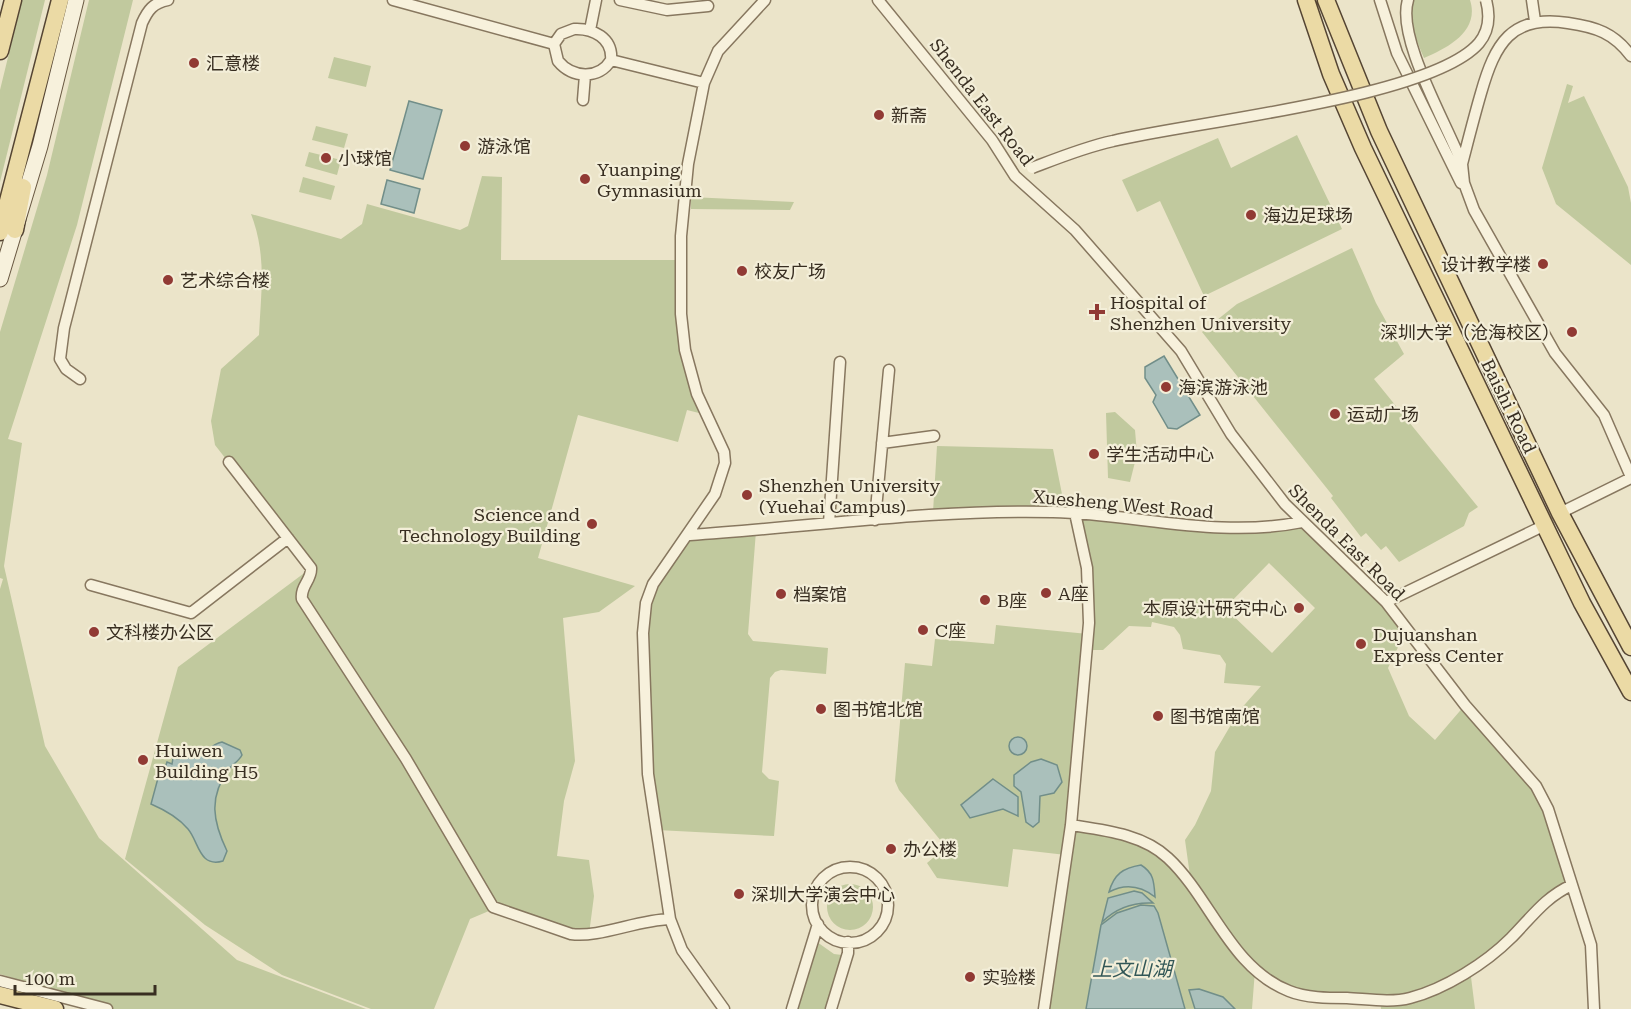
<svg xmlns="http://www.w3.org/2000/svg" width="1631" height="1009" font-family="'Roboto Serif','Noto Sans SC',serif">
<style>
.green{fill:#c1c99e;fill-rule:evenodd}
.water{fill:#aac0bb;stroke:#718e89;stroke-width:1.5}
.lines{fill:none;stroke-linecap:round;stroke-linejoin:round}
.street-casing{stroke:#87775f;stroke-width:13}
.secondary-casing{stroke:#695842;stroke-width:17}
.primary-casing{stroke:#554533;stroke-width:19}
.street{stroke:#f7f1dc;stroke-width:10}
.secondary{stroke:#f7f1dc;stroke-width:15}
.primary{stroke:#ebdaa5;stroke-width:16}
.street-bridge-casing{stroke:#87775f;stroke-width:13;stroke-linecap:butt}
.street-bridge{stroke:#f7f1dc;stroke-width:10}
.poi-dot{fill:#913a34;stroke:#f3eed8;stroke-width:2}
.labels{text-anchor:middle;dominant-baseline:central;stroke-width:4.5;stroke-linejoin:round;paint-order:stroke}
.poi-label{font-size:18px;fill:#382e21;stroke:#f3eed8;text-anchor:start}
.street-label{font-size:18px;fill:#382e21;stroke:#f3eed8}
.water-label{font-size:20px;font-style:italic;fill:#325757;stroke:#f3eed8}
</style>
<rect width="100%" height="100%" fill="#ebe4c9"/>
<path class="green" d="M22,0H45L0,182V90Z
M89,0H133L77,225L8,439L22,443L4,566L45,746L99,838L237,960L366,1009H112L0,974V589L3,579L0,578V332L47,175Z
M1414,0H1470C1480,31 1448,48 1424,58C1416,39 1407,20 1414,0Z
M334,57L371,66L366,87L328,78Z
M1567,84L1573,86L1568,103L1584,96L1628,187L1631,203V265L1556,204L1542,168Z
M316,126L348,134L344,148L312,140Z
M1297,135L1342,229L1204,296L1160,201L1137,212L1122,180L1218,138L1231,168Z
M309,152L341,160L337,175L305,166Z
M482,176L502,177L501,260H681V314L707,415L687,410L678,442L578,415L538,558L635,586L599,612L563,618L575,761L564,801L557,856L589,860L594,896L589,934L496,908L470,919L434,1009H371L282,975L205,925L125,859L178,667L311,568L215,445L211,421L221,369L259,335C261,291 267,256 251,214L341,239L362,224L367,204L460,230L468,226Z
M303,177L335,186L331,200L299,192Z
M691,197L794,202L790,210L691,209Z
M1352,248L1376,303L1404,354L1374,379L1478,507L1469,513L1464,526L1399,562L1386,546L1381,550L1366,533L1361,537L1331,498L1333,496L1202,332L1237,304Z
M1115,412L1135,430L1137,454L1130,482L1108,478L1106,413Z
M937,446L1053,449L1065,509L933,512Z
M1075,513L1217,528L1302,522L1410,630L1403,637L1388,668L1409,716L1435,740L1465,705L1536,786L1572,885L1470,969L1475,1009H1381L1380,1000L1312,996L1255,970L1252,1009H1044L1066,855L1013,849L1008,887L937,878L927,863L946,847L899,790L895,781L905,663L932,666L935,639L994,644L996,625L1088,634L1089,623ZM1269,563L1315,608L1272,653L1225,608ZM1152,622L1174,627L1180,635L1183,649L1220,655L1226,664L1224,683L1261,686L1239,711L1215,752L1211,791L1195,825L1185,840L1191,883L1140,840L1071,825L1087,650H1103L1129,626L1151,627Z
M756,531L748,634L753,641L828,648L826,674L781,670L775,672L770,678L762,772L769,779L779,781L774,836L657,830L648,774L646,603L690,535Z
M827 907a23 23 0 1 1 46 0a23 23 0 1 1-46 0Z
M817,942L834,954L842,955L826,1009H798Z"/>
<path class="water" d="M409,101L442,110L423,179L390,170Z
M387,180L420,189L414,213L381,204Z
M1164,356L1200,415L1177,429L1168,428L1153,402L1156,395L1145,378V367Z
M1009 746a9 9 0 1 1 18 0a9 9 0 1 1-18 0Z
M222,742L240,750L242,755C239,761 233,764 229,769C208,797 213,822 227,851L223,861C199,868 199,842 188,829C178,817 165,810 151,804L161,767L165,768L167,762L172,764L173,758L179,759L180,756C204,764 205,745 222,742Z
M1041,759L1057,765L1062,782L1054,793L1040,796L1039,822L1033,827L1026,822L1021,792L1014,786V775L1031,762Z
M993,779L1018,797V816L1003,809L970,818L961,805Z
M1141,865C1154,873 1154,882 1155,897C1141,886 1126,883 1109,892C1114,874 1123,868 1141,865Z
M1134,891L1142,893L1153,903C1134,902 1116,908 1102,922L1108,898Z
M1141,905L1154,906L1158,913L1185,1009H1086L1101,925L1117,913Z
M1199,989L1223,997L1235,1009H1195L1189,990Z"/>
<g class="lines">
<defs>
<path id="street" d="M393,0L554,44
M620,0L667,10L708,6
M878,0L992,140L1015,176L1075,230L1181,351L1231,434L1285,504L1386,602L1465,705L1536,786L1548,809L1591,945L1594,1009
M1380,0L1397,53L1461,183
M1408,0C1396,38 1447,124 1462,164
M1532,0L1535,21
M574,29C593,28 613,38 611,60C599,80 572,78 558,61L554,44L561,34Z
M590,30L596,0
M1631,56C1614,33 1596,27 1568,23C1511,14 1495,44 1481,93C1474,117 1468,141 1462,164L1464,183L1474,210L1555,353L1604,415L1631,477
M611,60L704,83
M583,100L585,75
M80,379L66,369L60,359L64,328L142,23C148,10 153,3 168,0
M882,443L934,436
M229,462L311,568C312,580 300,586 302,599L406,759L493,907L571,934C599,938 637,920 670,919
M1560,513L1631,478
M875,520L889,370
M829,523L840,362
M690,535C810,527 932,509 1053,512C1137,514 1218,539 1302,522
M91,585L191,613L288,538
M1386,602L1545,525
M1071,825C1103,830 1143,834 1168,858C1211,898 1230,968 1289,991C1306,998 1328,998 1347,998C1367,999 1391,1003 1410,998C1445,989 1486,963 1511,938C1531,918 1545,897 1572,885
M812 905a38 38 0 1 1 76 0a38 38 0 1 1-76 0Z
M0,981L107,1009
M724,1009L682,950L670,919L648,774L643,633L646,603L653,584L715,494L725,463L724,452L697,394L685,350L681,314V236L688,164L704,83L718,51L765,0
M792,1009L818,924
M831,1009L848,953V942
M1044,1009L1071,825L1089,623L1087,568L1075,513"/>
<path id="secondary" d="M0,279L40,146L76,0"/>
<path id="primary" d="M1306,0L1331,74L1363,148L1582,603L1631,692
M1326,0L1379,131L1560,513L1631,647
M0,51L13,0
M15,230L23,187
M0,232L60,0
M0,995L55,1009"/>
</defs>
<use href="#street" class="street-casing"/>
<use href="#secondary" class="secondary-casing"/>
<use href="#primary" class="primary-casing"/>
<use href="#street" class="street"/>
<use href="#secondary" class="secondary"/>
<use href="#primary" class="primary"/>
<defs>
<path id="street-bridge" d="M1032,168C1058,158 1085,147 1113,141C1191,122 1432,98 1479,43C1489,31 1490,15 1486,0"/>
</defs>
<use href="#street-bridge" class="street-bridge-casing"/>
<use href="#street-bridge" class="street-bridge"/>
</g>
<g class="poi-dot">
<circle cx="194" cy="63" r="6"/>
<circle cx="879" cy="115" r="6"/>
<circle cx="465" cy="146" r="6"/>
<circle cx="326" cy="158" r="6"/>
<circle cx="585" cy="179" r="6"/>
<circle cx="1251" cy="215" r="6"/>
<circle cx="1543" cy="264" r="6"/>
<circle cx="742" cy="271" r="6"/>
<circle cx="168" cy="280" r="6"/>
<path d="M1094 303h6v6h6v6h-6v6h-6v-6h-6v-6h6z"/>
<circle cx="1572" cy="332" r="6"/>
<circle cx="1166" cy="387" r="6"/>
<circle cx="1335" cy="414" r="6"/>
<circle cx="1094" cy="454" r="6"/>
<circle cx="747" cy="495" r="6"/>
<circle cx="592" cy="524" r="6"/>
<circle cx="1046" cy="593" r="6"/>
<circle cx="781" cy="594" r="6"/>
<circle cx="985" cy="600" r="6"/>
<circle cx="1299" cy="608" r="6"/>
<circle cx="923" cy="630" r="6"/>
<circle cx="94" cy="632" r="6"/>
<circle cx="1361" cy="644" r="6"/>
<circle cx="821" cy="709" r="6"/>
<circle cx="1158" cy="716" r="6"/>
<circle cx="143" cy="760" r="6"/>
<circle cx="891" cy="849" r="6"/>
<circle cx="739" cy="894" r="6"/>
<circle cx="970" cy="977" r="6"/>
</g>
<g class="labels">
<g class="poi-label">
<text x="206" y="63">汇意楼</text>
<text x="891" y="115">新斋</text>
<text x="477" y="146">游泳馆</text>
<text x="338" y="158">小球馆</text>
<text x="597" y="169">Yuanping<tspan x="597" dy="21">Gymnasium</tspan></text>
<text x="1263" y="215">海边足球场</text>
<text x="1531" y="264" text-anchor="end">设计教学楼</text>
<text x="754" y="271">校友广场</text>
<text x="180" y="280">艺术综合楼</text>
<text x="1110" y="302">Hospital of<tspan x="1110" dy="21">Shenzhen University</tspan></text>
<text x="1560" y="332" text-anchor="end">深圳大学（沧海校区）</text>
<text x="1178" y="387">海滨游泳池</text>
<text x="1347" y="414">运动广场</text>
<text x="1106" y="454">学生活动中心</text>
<text x="759" y="485">Shenzhen University<tspan x="759" dy="21">(Yuehai Campus)</tspan></text>
<text x="580" y="514" text-anchor="end">Science and<tspan x="580" dy="21">Technology Building</tspan></text>
<text x="1058" y="593">A座</text>
<text x="793" y="594">档案馆</text>
<text x="997" y="600">B座</text>
<text x="1287" y="608" text-anchor="end">本原设计研究中心</text>
<text x="935" y="630">C座</text>
<text x="106" y="632">文科楼办公区</text>
<text x="1373" y="634">Dujuanshan<tspan x="1373" dy="21">Express Center</tspan></text>
<text x="833" y="709">图书馆北馆</text>
<text x="1170" y="716">图书馆南馆</text>
<text x="155" y="750">Huiwen<tspan x="155" dy="21">Building H5</tspan></text>
<text x="903" y="849">办公楼</text>
<text x="751" y="894">深圳大学演会中心</text>
<text x="982" y="977">实验楼</text>
</g>
<g class="street-label">
<text transform="translate(982 102) rotate(52)">Shenda East Road</text>
<text transform="translate(1509 406) rotate(64)">Baishi Road</text>
<text transform="translate(1123 504) rotate(5)">Xuesheng West Road</text>
<text transform="translate(1347 542) rotate(45)">Shenda East Road</text>
</g>
<g class="water-label">
<text x="1132" y="969">上文山湖</text>
</g>
</g>
<path d="M15 985v9h140v-9" fill="none" stroke="#382e21" stroke-width="3"/>
<text x="24" y="985" font-size="18" fill="#382e21" stroke="#f3eed8" stroke-width="4.5" paint-order="stroke">100 m</text>
</svg>
